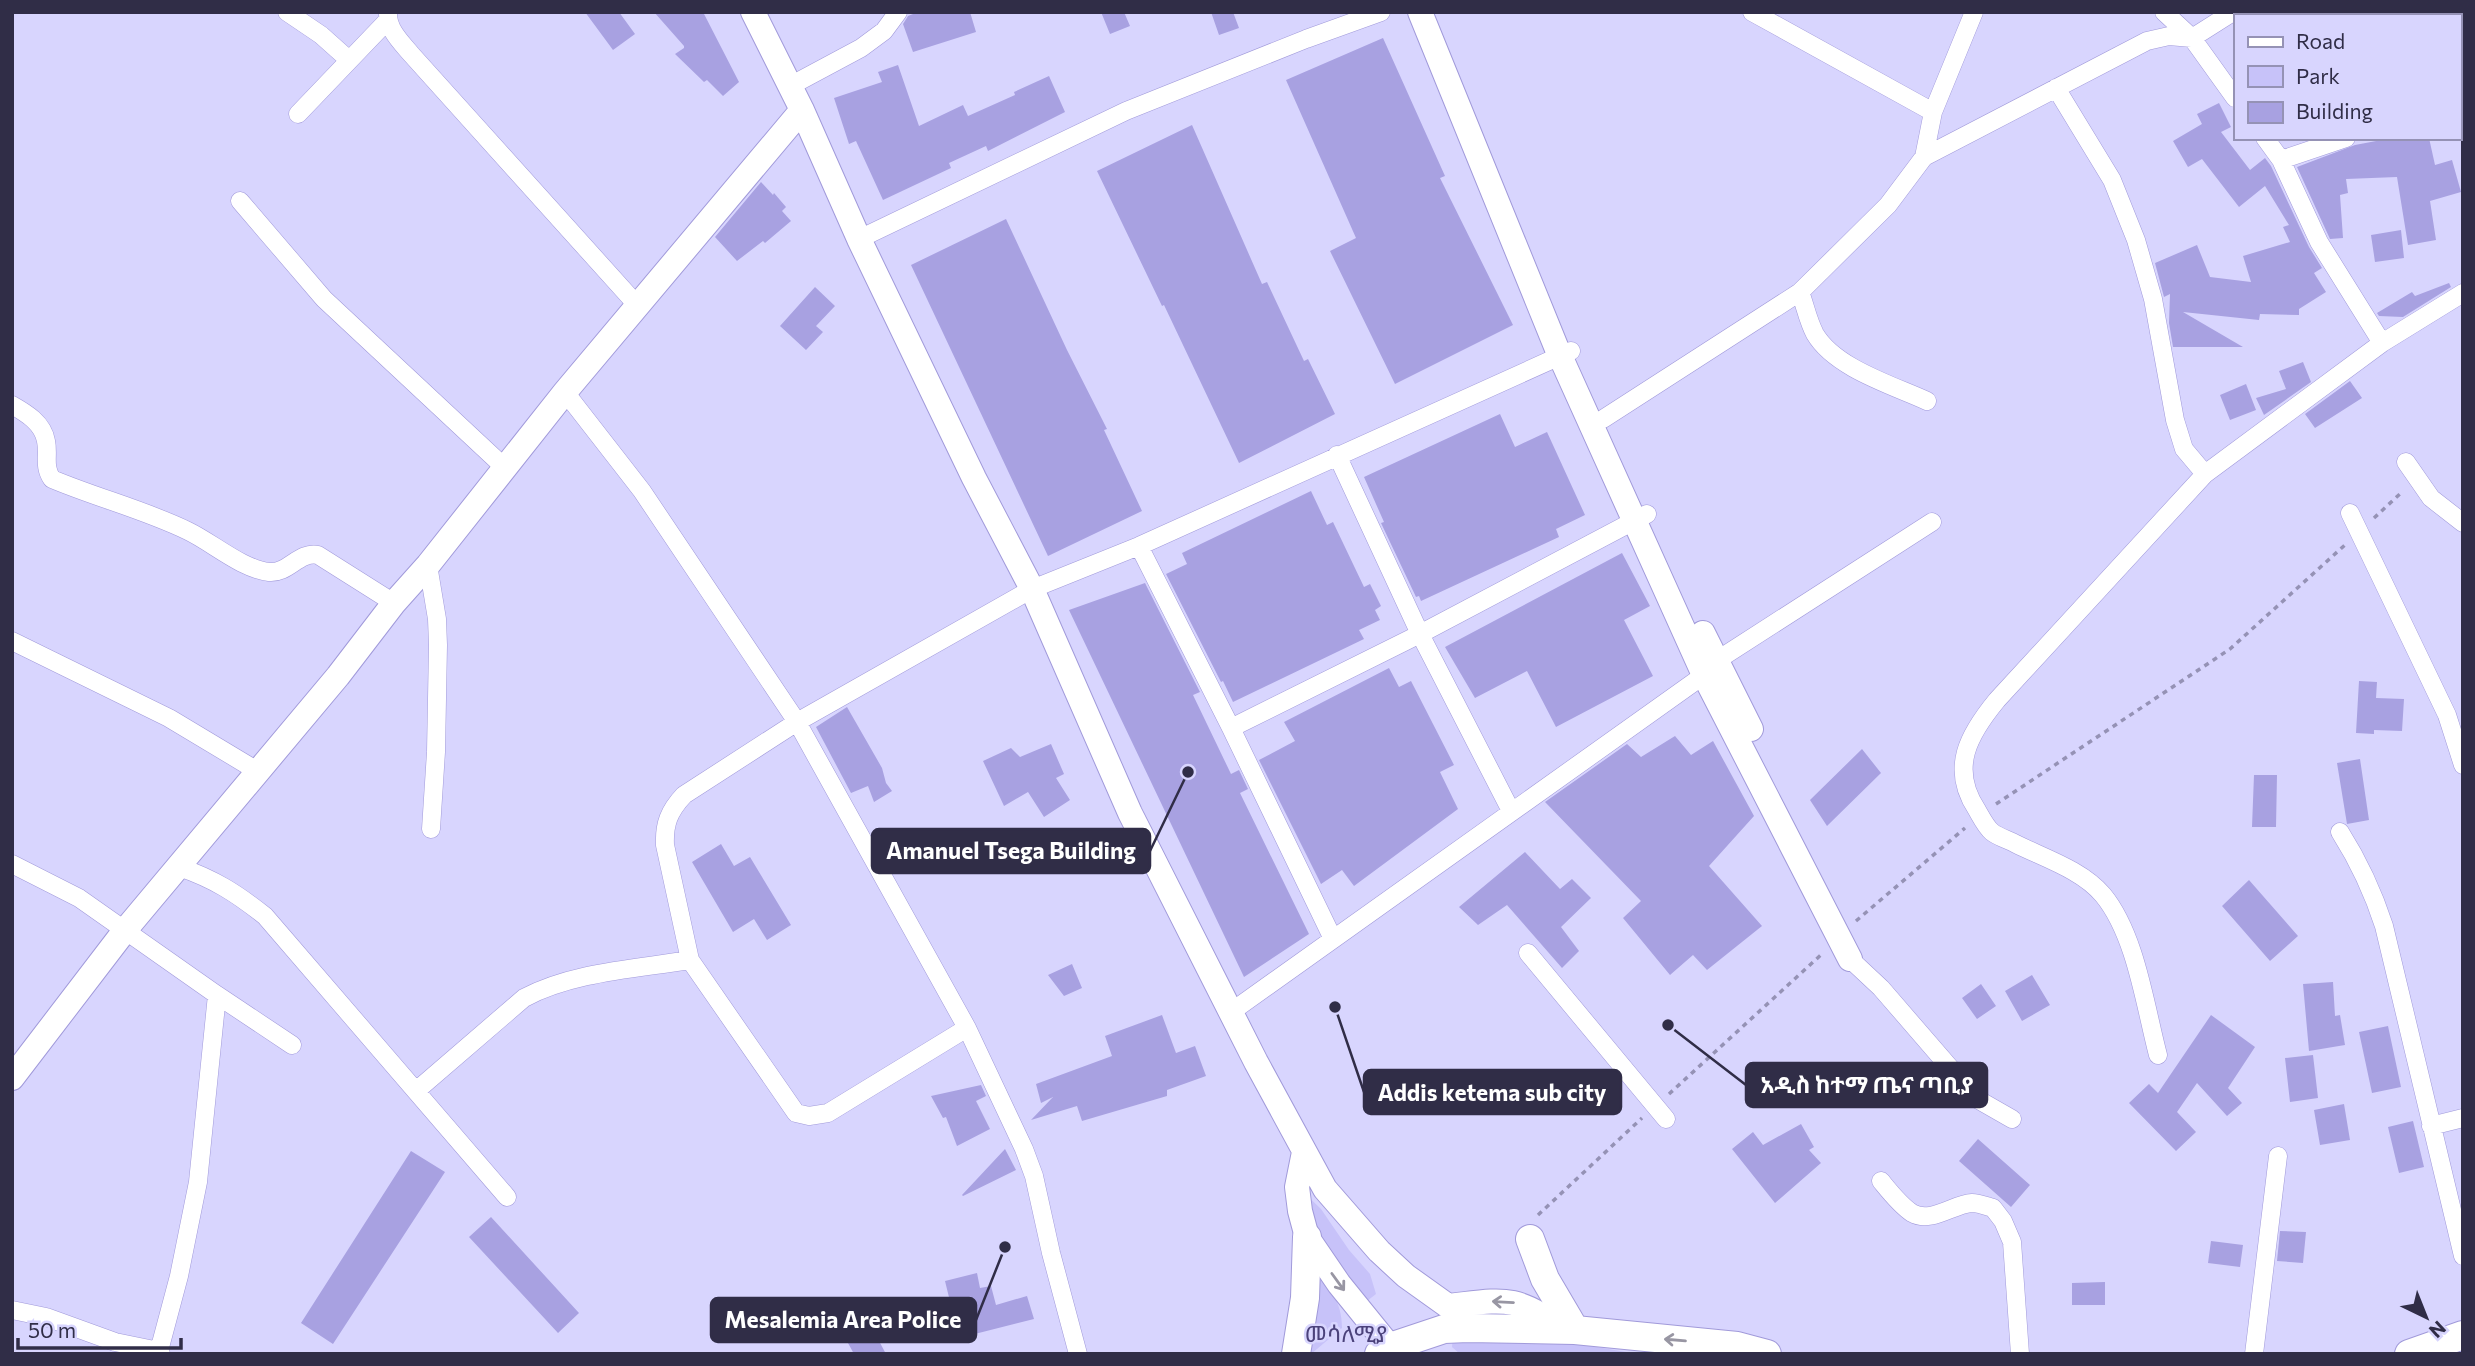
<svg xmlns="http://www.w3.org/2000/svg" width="2475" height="1366" font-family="Commissioner,'Noto Sans Ethiopic',sans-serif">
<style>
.green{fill:#c7c2f9}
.building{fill:#a8a1e1}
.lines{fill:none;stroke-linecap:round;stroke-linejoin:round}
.street-casing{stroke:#a19ada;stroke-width:19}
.secondary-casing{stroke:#a19ada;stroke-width:26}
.primary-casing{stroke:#a19ada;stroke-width:30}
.path{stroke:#9592b5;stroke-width:3.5;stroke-dasharray:5 5;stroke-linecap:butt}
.street{stroke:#fff;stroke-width:18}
.secondary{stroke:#fff;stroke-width:24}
.primary{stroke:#fff;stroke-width:28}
.oneway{stroke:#9896a3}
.labels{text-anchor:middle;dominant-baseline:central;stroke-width:5;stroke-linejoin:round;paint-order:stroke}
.neighbourhood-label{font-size:23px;fill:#4b427b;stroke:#d8d5fe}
.leader{fill:none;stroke:#302d47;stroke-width:2.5}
.callout-dot{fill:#302d47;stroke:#d8d5fe;stroke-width:2.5}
.callout{fill:#302d47;stroke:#302d47;stroke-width:2.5}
.callout-label{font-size:23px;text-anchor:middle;font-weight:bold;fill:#fff}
</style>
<rect width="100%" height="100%" fill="#d8d5fe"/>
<path class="green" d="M1294,1183L1321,1209L1349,1250L1370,1274L1376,1294L1367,1301L1341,1280Z
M1313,1272C1331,1289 1342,1302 1342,1328L1311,1354H1294Z
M1453,1333L1585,1345L1638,1354H1460L1452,1347Z"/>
<path class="building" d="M585,12H619L635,34L613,50Z
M654,12H703L739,82L723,96L707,80L704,82L675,54L684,48V46Z
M918,12H970L976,32L913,52L903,24L908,16Z
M1101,12H1124L1130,26L1110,34Z
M1211,12H1233L1239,28L1219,35Z
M1383,38L1445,176L1440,178L1513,325L1395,384L1330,251L1356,238L1286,80Z
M898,65L919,126L963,105L968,116L1015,95L1014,92L1049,76L1065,112L988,151L986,146L949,163L951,168L883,200L856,141L849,144L834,98L882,82L878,72Z
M2219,103L2231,127L2221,132L2250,170L2265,158L2271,166L2309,247L2322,268L2314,273L2326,292L2299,309V315L2260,314L2259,320L2183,312L2243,347H2173L2169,323L2170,294L2164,297L2155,263L2197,245L2210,277L2251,282L2243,256L2290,242L2283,227L2289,225L2265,186L2239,207L2202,159L2188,167L2173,141L2202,124L2197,114Z
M1192,125L1262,284L1267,282L1304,361L1308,359L1335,414L1239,463L1164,305L1162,306L1097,171Z
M2392,138H2429L2435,165L2452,160L2461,192L2430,201L2436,240L2408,245L2397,177L2346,179L2348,193L2340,195L2343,238L2330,239L2297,167L2355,145Z
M761,182L773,195L774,193L786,207L782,211L791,221L765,243L763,241L737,261L715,237Z
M1006,219L1067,350L1107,429L1104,430L1142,511L1048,556L911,265Z
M2401,230L2404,258L2375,262L2371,235Z
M2449,283L2451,287L2403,317L2379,316L2377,313L2412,292L2415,296Z
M815,287L835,306L816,326L823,332L806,350L780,326Z
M2303,362L2311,382L2264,415L2256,398L2286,389L2279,371Z
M2350,381L2362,398L2315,428L2305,414Z
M2246,384L2256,410L2230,420L2220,395Z
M1500,414L1515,447L1547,432L1585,515L1556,529L1559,537L1421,601L1419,596L1416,597L1381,523L1384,522L1364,477Z
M1311,491L1327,525L1333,522L1364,587L1370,584L1381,606L1375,610L1380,620L1359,630L1364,639L1233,702L1223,681L1221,682L1166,574L1187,564L1182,553Z
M1622,553L1650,606L1624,620L1653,676L1556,727L1527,671L1475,698L1445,647Z
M1145,583L1200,692L1193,695L1231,774L1239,770L1248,789L1240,793L1309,934L1244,977L1069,610Z
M1389,668L1399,687L1411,681L1454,765L1440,772L1458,809L1354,886L1342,870L1321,884L1259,760L1295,741L1284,722Z
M2359,681L2377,682L2376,698L2404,699L2402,731L2374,730V734L2356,733Z
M847,707L882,768L886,783L892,791L874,802L868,786L851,793L816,727Z
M1675,736L1691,755L1713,741L1754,816L1709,866L1762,926L1707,970L1693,955L1670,975L1623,918L1641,901L1545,802L1627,744L1641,757Z
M1051,744L1064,774L1056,778L1070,800L1044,817L1028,792L1004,806L983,761L1011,748L1020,757Z
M1862,749L1881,773L1827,826L1810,800Z
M2360,759L2369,820L2347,824L2337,763Z
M2254,775H2277L2276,827H2252Z
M721,844L734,866L750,857L791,925L767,940L754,919L733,932L692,862Z
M1525,852L1560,889L1572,879L1591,898L1561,927L1579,951L1562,968L1507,905L1478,925L1459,907Z
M2249,880L2298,936L2270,961L2222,906Z
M1072,964L1082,988L1064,996L1048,975Z
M2032,975L2050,1005L2022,1021L2005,991Z
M2333,982L2335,1016L2340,1015L2345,1045L2309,1051L2303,984Z
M1981,984L1996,1006L1977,1019L1962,998Z
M1162,1015L1176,1053L1195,1046L1206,1076L1167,1090V1096L1082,1121L1077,1106L1031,1120L1053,1097L1041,1103L1036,1084L1112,1056L1105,1036Z
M2211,1015L2255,1047L2228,1088L2242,1103L2227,1116L2197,1083L2177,1112L2196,1132L2176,1151L2129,1103L2149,1084L2158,1093Z
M2388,1026L2401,1087L2372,1093L2359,1032Z
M2313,1055L2318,1098L2290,1102L2285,1058Z
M981,1085L986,1096L976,1101L990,1129L957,1146L946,1117L943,1118L931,1096Z
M2344,1104L2350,1140L2320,1145L2314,1110Z
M2413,1121L2424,1167L2399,1173L2388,1127Z
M1801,1124L1814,1147L1809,1150L1821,1163L1775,1203L1732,1149L1753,1132L1763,1145Z
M1978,1139L2030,1185L2011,1207L1959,1161Z
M1005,1149L1016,1170L963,1196L962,1195Z
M411,1151L445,1172L333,1344L301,1323Z
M491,1217L579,1313L558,1333L469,1237Z
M2280,1231L2306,1232L2303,1263L2277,1261Z
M2211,1241L2243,1245L2240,1267L2208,1263Z
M977,1273L980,1288L991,1286L996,1305L1027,1296L1034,1319L959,1338L945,1281Z
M2105,1282V1305H2072V1283Z
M856,1298L886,1354H854L831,1312Z"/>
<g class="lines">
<defs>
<path id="street" d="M287,12L321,35L349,60
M388,12C387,29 401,42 411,54L637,305
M1752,12L1933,112
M2164,12L2192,38L2235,98
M2462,12L2463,74
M790,86L861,48L884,31L898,12
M2056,88L2112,180L2136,240L2153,299L2175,420L2184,449L2205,474
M2459,110H2463
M298,114L388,20
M2265,138L2281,160L2319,242L2382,343
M1924,157L2147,41L2169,36L2192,38L2233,12
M2281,160L2346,138
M240,201L324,299L504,467
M859,239L1126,111L1306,39L1381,12
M1800,292C1805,305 1808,321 1815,334C1835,368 1892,385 1927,401
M565,392L642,491L797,722L967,1028L1024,1149L1034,1176L1051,1253L1078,1354
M12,405C26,413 43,423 46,441C49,455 43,466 52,479C97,498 145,510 188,531C213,543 242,569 269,572C288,574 299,551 318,555L394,603
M1603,419L1800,292L1888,205L1924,157L1933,112L1974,12
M1337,455L1420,634L1511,811
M2406,462L2431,498L2463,523
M2350,513L2447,715L2463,765
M1139,546L1231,728L1333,939
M428,565L437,619L438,645L436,752L431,829
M12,641L169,718L259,772
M1231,728L1420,634L1647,514
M2340,832C2359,862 2373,892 2384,926L2463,1256
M12,864L79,898L217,995L292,1045
M179,867C214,879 236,893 265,916L507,1197
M1528,953L1666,1119
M1850,959L1881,988L1977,1099L2012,1119
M1231,1012L1704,675L1716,661L1932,522
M967,1028L828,1113L809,1116L796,1113L690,960L665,845C664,824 669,811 684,795L797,722L1032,589L1139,546L1571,351
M2158,1055C2145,1006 2136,935 2103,895C2082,870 2044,858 2016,844C2009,840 1998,837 1992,832C1986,827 1981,817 1977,810C1949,768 1969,734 1997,700L2205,474L2382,343L2463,293
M416,1091L524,998C573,972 635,969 690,960
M2431,1126L2463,1118
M1881,1181C1890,1192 1900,1205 1912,1213C1931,1224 1953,1204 1972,1203C1979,1203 1986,1206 1993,1208L2003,1221L2012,1242L2020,1354
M12,1310L46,1317L115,1342L159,1351L161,1354
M159,1351L179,1276L198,1182L217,995
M2254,1354L2278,1156"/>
<path id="secondary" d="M753,12L802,110L859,239L974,478L1032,589L1130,813L1256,1062L1325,1189L1379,1251L1406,1276L1448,1306C1503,1300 1516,1294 1563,1330
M1420,12L1557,349L1704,675L1850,959
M1703,633L1751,729
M12,1078L126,929L338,676L394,603L428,565L565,392L802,110
M1304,1152L1297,1187L1300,1211L1307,1237L1339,1284L1390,1347L1407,1353"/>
<path id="primary" d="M1530,1239L1545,1279L1575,1330
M1296,1354L1305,1298L1307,1237
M1379,1354L1390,1347L1444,1329L1468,1328L1575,1330L1737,1346L1767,1354
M2409,1354L2463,1335"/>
</defs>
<use href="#street" class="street-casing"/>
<use href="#secondary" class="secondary-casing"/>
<use href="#primary" class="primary-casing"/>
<path class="path" d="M2374,518L2402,492
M1996,804L2230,649L2346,544
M1856,921L1965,828
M1669,1094L1823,953
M1538,1215L1642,1118"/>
<use href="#street" class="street"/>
<use href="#secondary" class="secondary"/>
<use href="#primary" class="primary"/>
</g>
<defs><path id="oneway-shaft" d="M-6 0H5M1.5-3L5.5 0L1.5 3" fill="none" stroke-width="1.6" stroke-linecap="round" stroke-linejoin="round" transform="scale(1.75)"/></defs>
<g class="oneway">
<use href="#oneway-shaft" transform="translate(1338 1282) rotate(54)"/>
<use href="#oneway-shaft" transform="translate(1503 1302) rotate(-177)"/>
<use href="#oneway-shaft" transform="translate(1675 1340) rotate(-175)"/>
</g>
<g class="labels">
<g class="neighbourhood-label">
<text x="1346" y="1333">መሳለሚያ</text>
</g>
</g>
<path class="leader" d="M1188 772L1150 851M1668 1025L1746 1085M1335 1007L1364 1092M1005 1247L976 1320"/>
<g class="callout-dot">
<circle cx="1188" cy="772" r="7"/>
<circle cx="1668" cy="1025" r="7"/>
<circle cx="1335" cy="1007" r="7"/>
<circle cx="1005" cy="1247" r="7"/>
</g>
<g class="callout">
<rect x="872" y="829" width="278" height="44" rx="7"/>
<rect x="1746" y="1063" width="241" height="44" rx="7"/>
<rect x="1364" y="1070" width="257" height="44" rx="7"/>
<rect x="711" y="1298" width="265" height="44" rx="7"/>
</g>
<g class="callout-label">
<text x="1011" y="859">Amanuel Tsega Building</text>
<text x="1867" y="1093">አዲስ ከተማ ጤና ጣቢያ</text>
<text x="1492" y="1101">Addis ketema sub city</text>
<text x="843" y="1328">Mesalemia Area Police</text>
</g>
<rect width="2475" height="1366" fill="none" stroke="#302d47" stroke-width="28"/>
<rect x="2234" y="14" width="228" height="126" fill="#d8d5fe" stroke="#9592b5" stroke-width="2"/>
<rect x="2248" y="37" width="35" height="10" fill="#ffffff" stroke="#9592b5" stroke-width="2"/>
<text x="2296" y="49" font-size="21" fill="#302d47">Road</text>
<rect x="2248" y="66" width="35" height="21" fill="#c7c2f9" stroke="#9592b5" stroke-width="2"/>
<text x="2296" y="84" font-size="21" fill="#302d47">Park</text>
<rect x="2248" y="102" width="35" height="21" fill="#a8a1e1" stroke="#9592b5" stroke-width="2"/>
<text x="2296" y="119" font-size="21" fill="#302d47">Building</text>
<g transform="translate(2426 1317) rotate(137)" stroke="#d8d5fe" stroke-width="5" paint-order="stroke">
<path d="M0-5L12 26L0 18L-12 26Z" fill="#302d47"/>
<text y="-10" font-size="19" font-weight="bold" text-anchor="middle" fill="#302d47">N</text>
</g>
<path d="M18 1338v10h163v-10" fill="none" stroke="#302d47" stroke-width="3.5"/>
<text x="28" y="1338" font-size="21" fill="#302d47" stroke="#d8d5fe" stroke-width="5" paint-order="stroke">50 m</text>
</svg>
